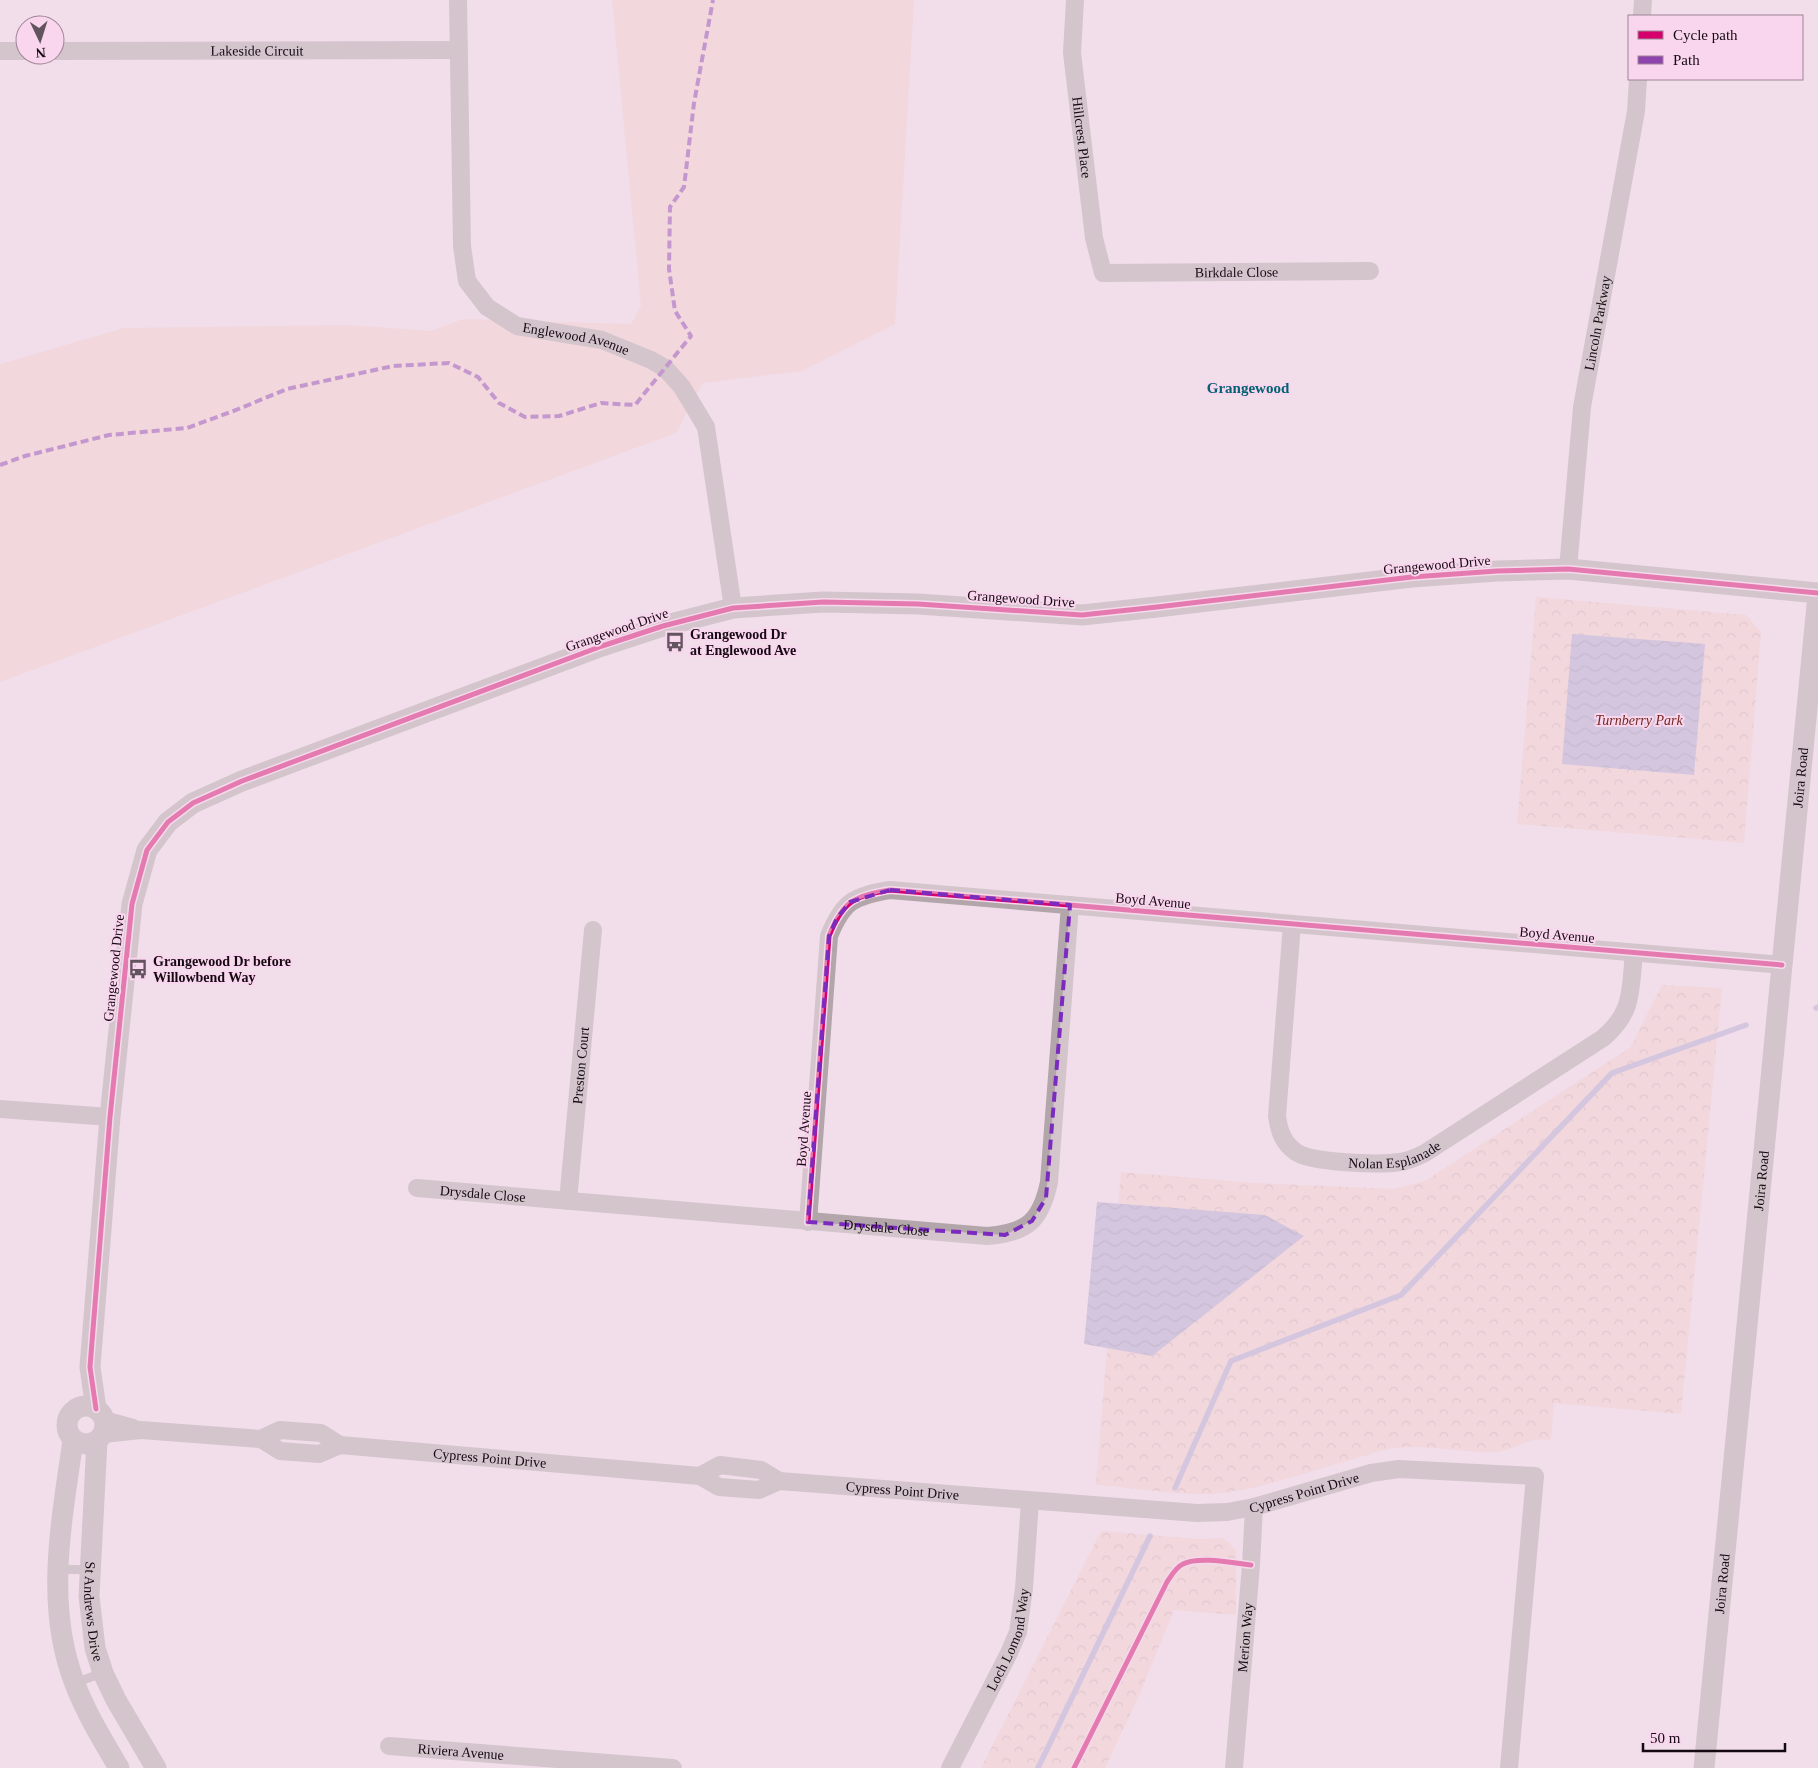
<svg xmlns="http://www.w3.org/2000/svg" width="1818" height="1768" font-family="Georgia,serif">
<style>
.green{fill:#f3cece}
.forest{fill:url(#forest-crowns)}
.water{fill:url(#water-waves)}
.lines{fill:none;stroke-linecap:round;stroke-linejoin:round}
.stream{stroke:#b1a8d1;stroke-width:5.5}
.service{stroke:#b2a6aa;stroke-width:9}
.minor{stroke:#b2a6aa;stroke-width:18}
.tertiary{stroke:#b2a6aa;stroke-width:21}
.quiet{stroke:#8e44ad;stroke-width:4;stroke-dasharray:8 4;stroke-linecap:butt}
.cycleway-casing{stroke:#f9d6ed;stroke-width:8}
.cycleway{stroke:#d6006c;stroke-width:5}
.marked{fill:none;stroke:#7b2cbf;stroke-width:4;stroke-dasharray:10 6;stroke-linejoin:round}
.labels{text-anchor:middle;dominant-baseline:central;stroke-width:4;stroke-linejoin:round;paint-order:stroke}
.street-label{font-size:14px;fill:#150a12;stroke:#f9d6ed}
.poi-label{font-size:14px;font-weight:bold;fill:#150a12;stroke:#f9d6ed;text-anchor:start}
.park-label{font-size:14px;font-style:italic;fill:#73271f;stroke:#f9d6ed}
.neighbourhood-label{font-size:15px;font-weight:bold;fill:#016372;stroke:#f9d6ed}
</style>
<defs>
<pattern id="forest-crowns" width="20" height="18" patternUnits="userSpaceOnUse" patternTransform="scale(1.25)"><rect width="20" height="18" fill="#f3cece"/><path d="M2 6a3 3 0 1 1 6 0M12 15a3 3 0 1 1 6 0" fill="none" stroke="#cfb0b0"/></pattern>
<pattern id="water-waves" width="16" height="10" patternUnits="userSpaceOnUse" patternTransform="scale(1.25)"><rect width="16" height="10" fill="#b1a8d1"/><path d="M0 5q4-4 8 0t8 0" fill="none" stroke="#978fb2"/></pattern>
</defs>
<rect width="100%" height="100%" fill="#f1deea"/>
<path class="green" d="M612,0H914L895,324L802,371L703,383L676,433L0,682V364L124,328L349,325L431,331L463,319L631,324L641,306Z"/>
<path class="forest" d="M1536,597L1746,615L1761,632L1744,843L1517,824Z
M1662,985L1722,988L1681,1414L1554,1403L1551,1440C1524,1436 1517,1451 1493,1452C1460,1453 1428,1444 1394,1448C1380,1450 1365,1456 1350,1460C1310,1471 1270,1486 1229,1492C1190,1498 1136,1488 1096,1485L1121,1172L1255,1183L1395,1189L1425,1181L1631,1047Z
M1101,1531L1199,1539L1223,1538L1236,1550V1615L1174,1610L1138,1698L1105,1768H981Z"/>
<path class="water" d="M1572,634L1705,644L1694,775L1562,764Z
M1097,1202L1265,1215L1304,1236L1152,1356L1084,1344Z"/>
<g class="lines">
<path class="stream" d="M1816,1008L1818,1007
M1175,1488L1231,1361L1401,1295L1612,1073L1746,1025
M1038,1768L1150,1536"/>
<path class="service" d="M58,1569L90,1570
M75,1683L102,1673"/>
<g class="minor">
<path id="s1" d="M458,0L462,246L467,281L487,307L517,326L602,340L651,360L665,368L682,387L706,427L733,608"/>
<path id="s2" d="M1075,0L1072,53L1094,238L1103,273L1370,271"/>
<path d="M1642,16L1643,0"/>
<path d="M0,51H25"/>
<path id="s3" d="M55,51L459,50"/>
<path id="s4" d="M1568,569L1582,407L1636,111L1638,79"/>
<path id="s5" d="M1292,924L1277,1116C1279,1131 1283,1143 1296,1152C1311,1163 1380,1165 1400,1162C1409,1161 1417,1157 1425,1153L1603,1038C1634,1012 1630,990 1634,953"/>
<path d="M0,1109L110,1117"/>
<path id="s6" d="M417,1188L987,1236C1027,1233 1041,1221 1049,1182L1070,905"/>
<path id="s7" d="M568,1201L593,930"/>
<path d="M808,1222L829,936C843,901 854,896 890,890L1782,965"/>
<path d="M104,1420L133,1428"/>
<path d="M103,1434L141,1430L261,1439L280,1451L319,1454L340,1445"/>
<path id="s8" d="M261,1439L280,1430L321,1433L340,1445L700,1476L719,1487L759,1490L779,1481"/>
<path id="s9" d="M700,1476L720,1465L761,1470L779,1481L1197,1513L1227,1512L1254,1507L1371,1473L1399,1469L1535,1476L1509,1768"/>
<path id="s10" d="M389,1746L673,1768"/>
<path id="s11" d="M950,1768L1009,1653L1018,1632L1024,1588L1030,1501"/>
<path id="s12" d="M1234,1768L1251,1565L1254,1507"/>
</g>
<g class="tertiary">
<circle cx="86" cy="1425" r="19"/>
<path d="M96,1409L90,1367L110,1117L132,904L147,850L168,822L193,803L242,781L602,646L663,626L733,608L823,602L918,604L1082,615L1157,607L1412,577L1497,571L1568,569L1818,593"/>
<path d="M73,1440C62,1520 44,1605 75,1684C86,1713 103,1741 119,1768"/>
<path id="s13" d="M97,1441L89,1596L95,1648L103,1673L116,1700L156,1768"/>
<path id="s14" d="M1704,1768L1818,595"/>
</g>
<path class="quiet" d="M0,465L25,456L109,435L187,428L236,410L287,389L393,366L449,363L478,377L499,403L525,417L559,416L601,403L635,405L691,336L675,311L669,269L670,207L684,187L694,103L713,0"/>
<defs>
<path id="cycleway" d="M808,1222L829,936C843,901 854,896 890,890L1782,965
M96,1409L90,1367L110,1117L132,904L147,850L168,822L193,803L242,781L602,646L663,626L733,608L823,602L918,604L1082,615L1157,607L1412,577L1497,571L1568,569L1818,593
M1074,1768L1167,1582C1171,1576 1176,1567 1183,1564C1199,1556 1233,1563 1251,1565"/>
</defs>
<use href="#cycleway" class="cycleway-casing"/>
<use href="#cycleway" class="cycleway"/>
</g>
<path d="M0 0H1818V1768H0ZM890,890L1070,905L1046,1198L1032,1221L1005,1235L808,1222L829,936L837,918L850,902Z" fill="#f1deea" fill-opacity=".55" fill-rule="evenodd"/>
<path class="marked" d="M890,890L1070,905L1046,1198L1032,1221L1005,1235L808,1222L829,936L837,918L850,902Z"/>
<defs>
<symbol id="bus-bare" viewBox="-9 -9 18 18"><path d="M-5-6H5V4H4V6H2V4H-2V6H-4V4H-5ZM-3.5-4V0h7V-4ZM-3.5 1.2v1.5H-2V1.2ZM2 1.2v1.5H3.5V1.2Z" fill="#62545e" stroke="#f9d6ed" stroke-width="2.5" paint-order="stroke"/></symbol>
</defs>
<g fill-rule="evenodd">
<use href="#bus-bare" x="661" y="628" width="28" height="28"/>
<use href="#bus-bare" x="124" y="955" width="28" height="28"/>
</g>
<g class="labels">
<g class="street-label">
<text stroke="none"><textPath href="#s3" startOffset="202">Lakeside Circuit</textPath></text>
<text stroke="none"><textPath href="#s2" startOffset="138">Hillcrest Place</textPath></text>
<text stroke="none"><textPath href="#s2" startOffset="409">Birkdale Close</textPath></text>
<text stroke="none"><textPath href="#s4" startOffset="248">Lincoln Parkway</textPath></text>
<text stroke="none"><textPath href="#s1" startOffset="410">Englewood Avenue</textPath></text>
<text transform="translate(1437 565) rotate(-5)">Grangewood Drive</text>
<text transform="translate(1021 599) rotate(4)">Grangewood Drive</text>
<text transform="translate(617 630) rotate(-19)">Grangewood Drive</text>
<text stroke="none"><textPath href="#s14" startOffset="995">Joira Road</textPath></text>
<text transform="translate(1153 901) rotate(5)">Boyd Avenue</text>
<text transform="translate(1557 935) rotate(5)">Boyd Avenue</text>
<text transform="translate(114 968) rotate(-84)">Grangewood Drive</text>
<text stroke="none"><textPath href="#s7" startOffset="136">Preston Court</textPath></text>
<text transform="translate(804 1129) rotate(-86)">Boyd Avenue</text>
<text stroke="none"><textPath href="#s5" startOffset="336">Nolan Esplanade</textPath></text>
<text stroke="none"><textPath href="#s14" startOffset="590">Joira Road</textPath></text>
<text stroke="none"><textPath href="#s6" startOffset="66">Drysdale Close</textPath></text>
<text stroke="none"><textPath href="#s6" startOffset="471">Drysdale Close</textPath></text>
<text stroke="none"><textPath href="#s8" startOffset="235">Cypress Point Drive</textPath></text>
<text stroke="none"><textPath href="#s9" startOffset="209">Cypress Point Drive</textPath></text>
<text stroke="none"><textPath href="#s9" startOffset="614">Cypress Point Drive</textPath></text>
<text stroke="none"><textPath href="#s14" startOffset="185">Joira Road</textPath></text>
<text stroke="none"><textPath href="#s13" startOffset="171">St Andrews Drive</textPath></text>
<text stroke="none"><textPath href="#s12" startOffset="131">Merion Way</textPath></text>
<text stroke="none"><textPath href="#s11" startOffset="142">Loch Lomond Way</textPath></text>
<text stroke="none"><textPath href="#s10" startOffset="72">Riviera Avenue</textPath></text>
</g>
<g class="poi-label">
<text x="690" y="634">Grangewood Dr<tspan x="690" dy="16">at Englewood Ave</tspan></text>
<text x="153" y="961">Grangewood Dr before<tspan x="153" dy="16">Willowbend Way</tspan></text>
</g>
<g class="park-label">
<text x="1639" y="720">Turnberry Park</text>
</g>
<g class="neighbourhood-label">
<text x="1248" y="388">Grangewood</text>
</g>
</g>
<rect x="1628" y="15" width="175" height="65" fill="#f9d6ed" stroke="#9e8495"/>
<rect x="1638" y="31" width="25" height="8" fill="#d6006c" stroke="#9e8495"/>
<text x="1673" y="40" font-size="15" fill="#150a12">Cycle path</text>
<rect x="1638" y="56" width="25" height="8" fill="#8e44ad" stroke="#9e8495"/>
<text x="1673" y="65" font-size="15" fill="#150a12">Path</text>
<g transform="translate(40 40) rotate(176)"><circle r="24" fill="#f9d6ed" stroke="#9e8495"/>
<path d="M0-4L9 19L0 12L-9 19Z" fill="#62545e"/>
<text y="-8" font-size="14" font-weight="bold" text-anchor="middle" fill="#150a12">N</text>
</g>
<path d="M1643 1743v8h142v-8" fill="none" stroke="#150a12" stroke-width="2.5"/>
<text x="1650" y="1743" font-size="15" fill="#150a12" stroke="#f9d6ed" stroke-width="4" paint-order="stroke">50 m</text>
</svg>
